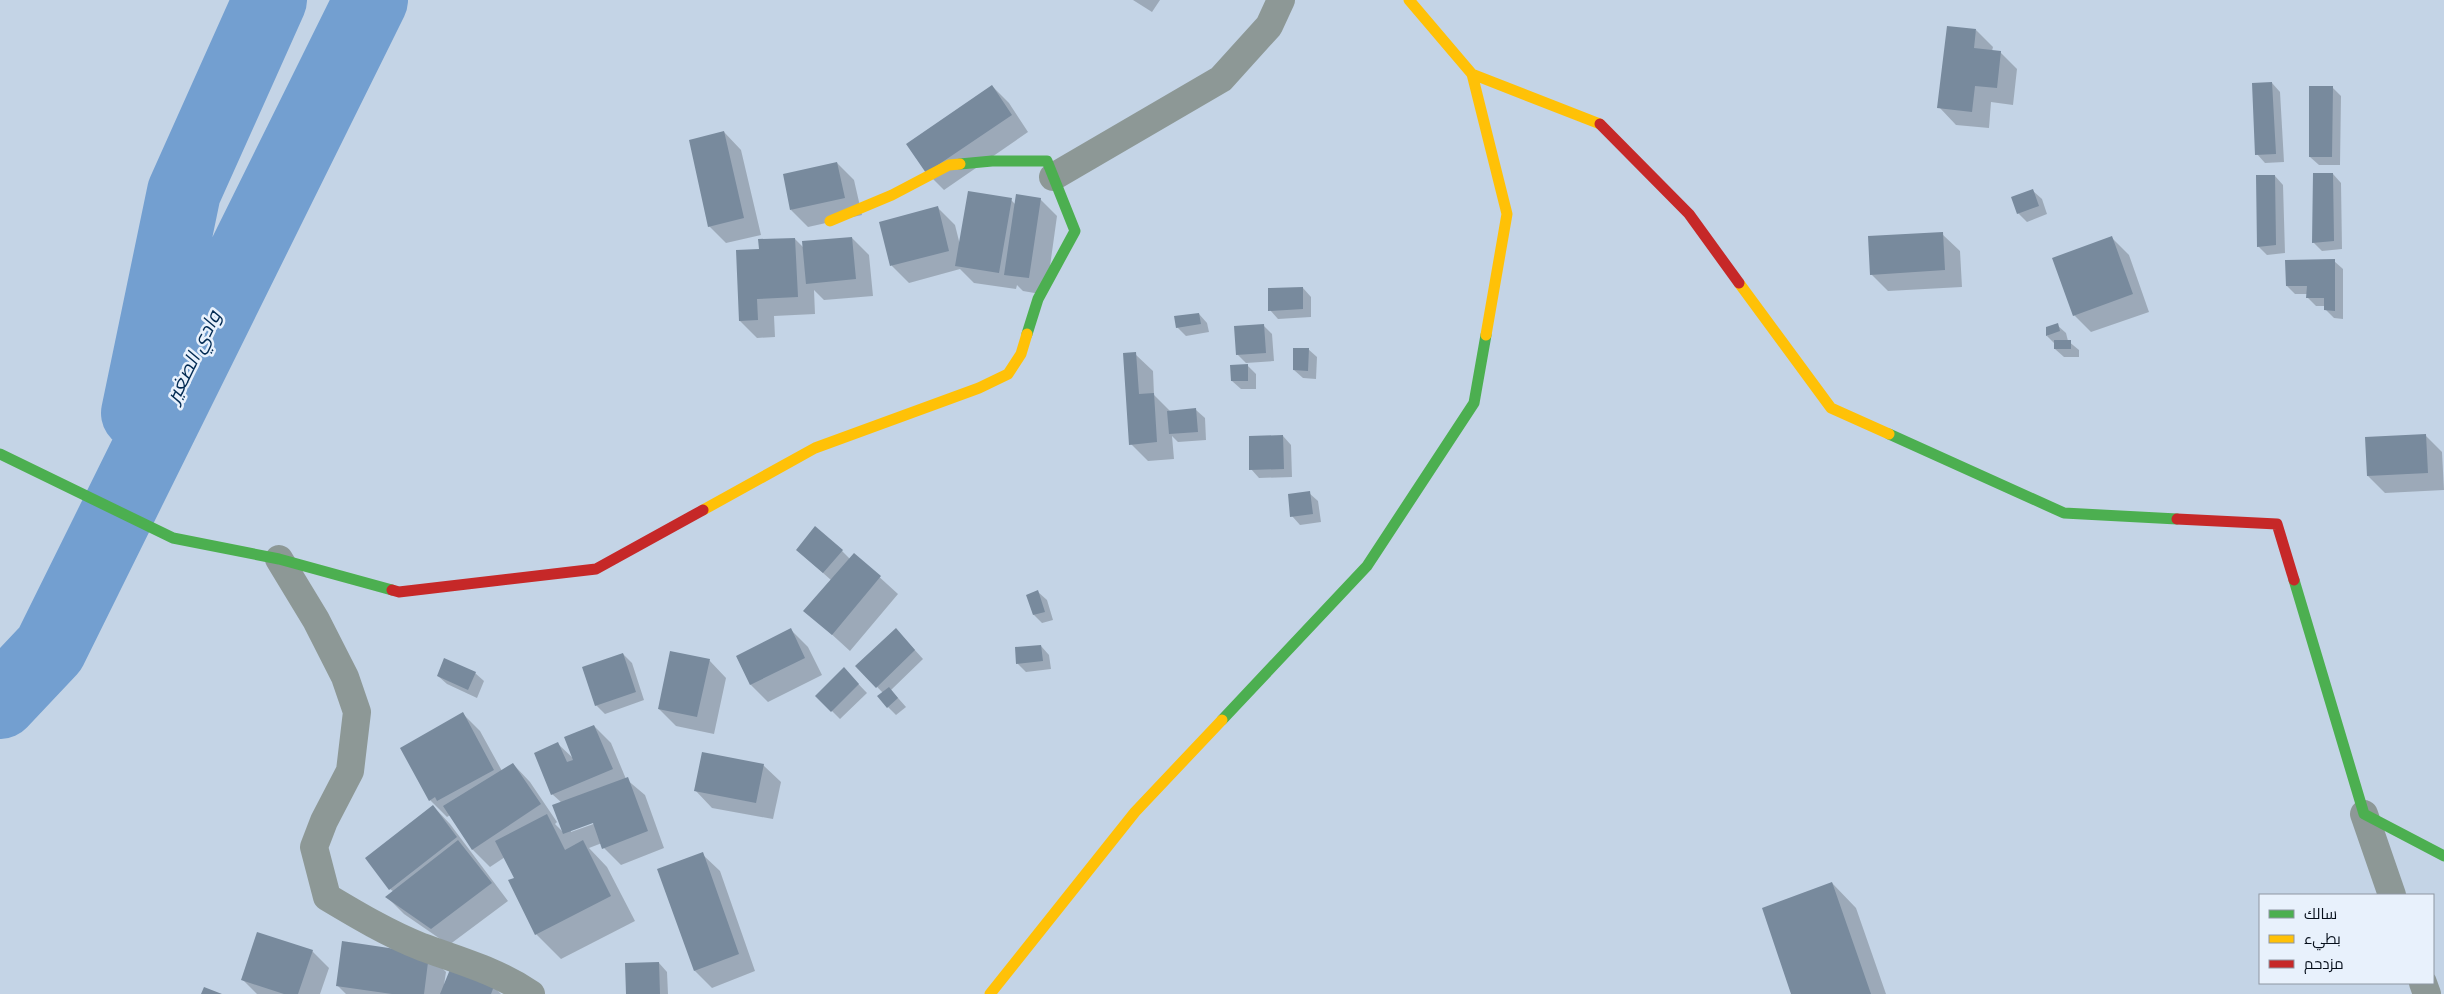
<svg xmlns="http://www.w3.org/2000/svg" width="2444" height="994" font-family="'Sofia Sans Condensed',Cairo,sans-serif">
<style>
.shadow{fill:#0003;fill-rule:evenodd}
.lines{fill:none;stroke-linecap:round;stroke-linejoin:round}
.river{stroke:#739fd0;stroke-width:74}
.building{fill:#788a9d}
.street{stroke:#8d9896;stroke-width:28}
.fast{stroke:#4caf50;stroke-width:11}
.slow{stroke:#ffc107;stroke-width:11}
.jam{stroke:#c62828;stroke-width:11}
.labels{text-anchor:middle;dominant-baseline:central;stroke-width:5;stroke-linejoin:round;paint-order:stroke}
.water-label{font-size:20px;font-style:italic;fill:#002951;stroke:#e8f1fc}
</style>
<rect width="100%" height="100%" fill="#c4d4e6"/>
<path class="shadow" d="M1133,0H1160L1152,12Z
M1976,30L1993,47L1992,51L2000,52L2017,69L2013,105L1991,102L1989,128L1956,125L1939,107Z
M2272,83L2280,92L2284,162L2265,163L2257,154Z
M992,86L1009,103L1028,132L944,190L927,173Z
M2332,87L2341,96L2340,165H2319L2310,157Z
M724,132L741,150L761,235L726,243L709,226Z
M837,163L854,180L862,215L808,227L791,210Z
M2333,174L2341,183L2342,249L2322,251L2313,242Z
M2275,176L2283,185L2285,253L2267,255L2258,246Z
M2033,191L2042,199L2047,214L2027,222L2018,213Z
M1040,199L1057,216L1046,295L1023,291L1017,285L1016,289L974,283L960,269L909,283L892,266L880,223L938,208L955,225L960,245L1011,200L1015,204Z
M1942,234L1960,251L1962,287L1888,291L1871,274Z
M852,238L869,255L873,296L824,300L814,290L815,314L774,316L775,337L757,338L740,321L761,250L795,239L804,248Z
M2112,238L2129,255L2149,312L2091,332L2074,315Z
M2334,261L2343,269V319L2334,318L2326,310V306H2316L2308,298V294H2295L2287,286Z
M1303,288L1311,297V317L1278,319L1270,310Z
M1199,314L1207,323L1209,332L1186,336L1177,327Z
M1263,325L1272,334L1274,361L1246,363L1237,354Z
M2057,325L2066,333L2068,341L2079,350V357H2064L2055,349V344L2047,336Z
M1308,349L1317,357L1316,379L1303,378L1294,370Z
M1135,354L1153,371L1154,395L1171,412L1196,410L1205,418L1206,440L1178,442L1172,436L1174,459L1148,461L1131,444Z
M1247,365L1256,374V389H1241L1232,381Z
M2425,435L2442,452L2444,490L2385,493L2368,476Z
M1283,436L1291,445L1292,477L1259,478L1251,469Z
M1309,493L1318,501L1321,522L1300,525L1292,516Z
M842,551L850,559L854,554L898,594L850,651L805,610L831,580L806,558Z
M1038,592L1047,600L1053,620L1042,623L1034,615Z
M791,630L808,647L822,675L768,702L751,685L737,657Z
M904,638L923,659L891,690L906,707L896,715L888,707L883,693L857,666Z
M1041,646L1049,655L1051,669L1026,672L1017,663Z
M623,654L632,663L644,700L605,714L596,705Z
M709,660L726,678L714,734L676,726L659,709Z
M844,669L867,693L840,719L817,696Z
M475,673L484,681L477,698L447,684L438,676Z
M463,714L480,731L502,771L513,764L530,782L557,822L555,824L564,833L562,803L552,794L558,744L574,759L594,726L611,743L626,779L645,795L664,848L621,865L604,848L602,843L589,848L607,867L635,921L561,959L536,934L516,879L505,857L490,867L473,850L450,815L447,817L430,800L402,748ZM598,820L599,822L571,832V829Z
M763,765L781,782L773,819L712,808L695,790Z
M433,806L450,824L508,901L449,945L404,914L387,897L394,892L390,889Z
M702,854L720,871L755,971L712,988L695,971Z
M1832,883L1856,908L1886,994H1793Z
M312,951L329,968L320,994H257L242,979Z
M429,955L446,972L444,985L494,987L501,994H346L337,985Z
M659,963L667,972L668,994H627Z"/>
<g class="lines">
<path class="river" d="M138,413L184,192L270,0
M0,702L50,649L371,0"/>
</g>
<path class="building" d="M1947,26L1976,29L1974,48L2001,51L1997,88L1975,86L1972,112L1937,108Z
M2272,82L2276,154L2255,155L2252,83Z
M992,85L1012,115L926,173L906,144Z
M2309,86H2333L2332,157H2309Z
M724,131L744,218L708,227L689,140Z
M837,162L845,198L790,210L783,174Z
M2313,173H2333L2334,241L2312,243Z
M2256,175H2275L2276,245L2257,247Z
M2033,189L2039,206L2017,214L2011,197Z
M968,191L1012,198L999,273L955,266Z
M1016,194L1041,198L1029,278L1004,275Z
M938,206L949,251L890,266L879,222Z
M1943,232L1945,270L1870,275L1868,236Z
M2112,236L2133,294L2073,316L2052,258Z
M852,237L856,279L806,284L802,241Z
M795,238L798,297L757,299L758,320L739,321L736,250L759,249L758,239Z
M2335,259V311L2324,310V298H2306L2307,286H2286L2285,260Z
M1303,287V309L1268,311V288Z
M1199,313L1201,324L1176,328L1174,316Z
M2058,323L2060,331L2046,336V327Z
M1264,324L1266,353L1236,355L1234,326Z
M2054,340H2071V349H2054Z
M1293,348H1309L1308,371L1293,370Z
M1136,352L1139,394L1154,393L1157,442L1129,445L1123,353Z
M1248,364V381H1231L1230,365Z
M1196,408L1198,432L1169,434L1167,411Z
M2426,434L2428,473L2367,476L2365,437Z
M1283,435L1284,469L1249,470V436Z
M1310,491L1313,514L1290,517L1288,494Z
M815,526L843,550L823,573L796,550Z
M854,553L881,576L832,635L803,611Z
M1038,590L1045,612L1033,615L1026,595Z
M791,628L805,658L750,685L736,656Z
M896,628L915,650L876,688L855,666Z
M1041,645L1043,661L1016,664L1015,647Z
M670,651L710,659L697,717L658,709Z
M623,653L636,692L595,706L582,667Z
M444,658L476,672L468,690L437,676Z
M844,667L859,684L831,712L815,696Z
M889,687L898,698L887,708L877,696Z
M463,712L494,770L437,801L435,797L429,801L400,748Z
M594,725L613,769L551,795L534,753L558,742L567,762L573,760L564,737Z
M702,752L764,764L756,803L694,791Z
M513,763L541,804L472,850L443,806Z
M628,777L648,831L602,849L593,823L563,834L552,805Z
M433,805L457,837L389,890L365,858Z
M547,814L565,850L583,840L611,896L535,935L508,880L514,878L495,841Z
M458,840L492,883L431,929L385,897Z
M703,852L739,954L694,971L657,869Z
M1832,882L1871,994H1791L1762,908Z
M257,932L313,950L298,994H284L241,980Z
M342,941L429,954L424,994H392L336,986Z
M659,962L660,994H626L625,963Z
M451,967L494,986L491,994H440Z
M204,987L222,994H201Z"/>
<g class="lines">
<path class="street" d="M1053,177L1221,79L1269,26L1281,0
M279,559L316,620L345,677L357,712L350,771L324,821L314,847L327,897C357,915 389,934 422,947C460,961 497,971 531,994
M2364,814L2392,895
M2423,983L2427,994"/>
<path class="fast" d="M960,164L992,161H1047L1075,231L1038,299L1027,334
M1889,434L2064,513L2177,519
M0,454L173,538L279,559L392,590
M2294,580L2364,814L2444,856
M1222,720L1367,566L1474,403L1486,335"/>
<path class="slow" d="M1409,0L1472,74L1600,124
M1472,74L1507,214L1486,335
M830,221L892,195L949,165L960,164
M1739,283L1831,408L1889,434
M703,510L815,448L979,388L1008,374L1021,354L1027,334
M990,994L1135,812L1222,720"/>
<path class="jam" d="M1600,124L1689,214L1739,283
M2177,519L2277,524L2294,580
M392,590L399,592L596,569L703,510"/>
</g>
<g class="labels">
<g class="water-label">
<text transform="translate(194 357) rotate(-64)">وادي الصغير</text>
</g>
</g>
<rect x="2259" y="894" width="175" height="90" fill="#e8f1fc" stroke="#8d96a2"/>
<rect x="2269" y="910" width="25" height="8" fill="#4caf50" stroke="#8d96a2"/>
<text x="2304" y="919" font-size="15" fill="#050e1a">سالك</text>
<rect x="2269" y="935" width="25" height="8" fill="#ffc107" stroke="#8d96a2"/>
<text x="2304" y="944" font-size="15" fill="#050e1a">بطيء</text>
<rect x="2269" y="960" width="25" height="8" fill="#c62828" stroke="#8d96a2"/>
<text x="2304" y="969" font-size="15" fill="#050e1a">مزدحم</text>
</svg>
